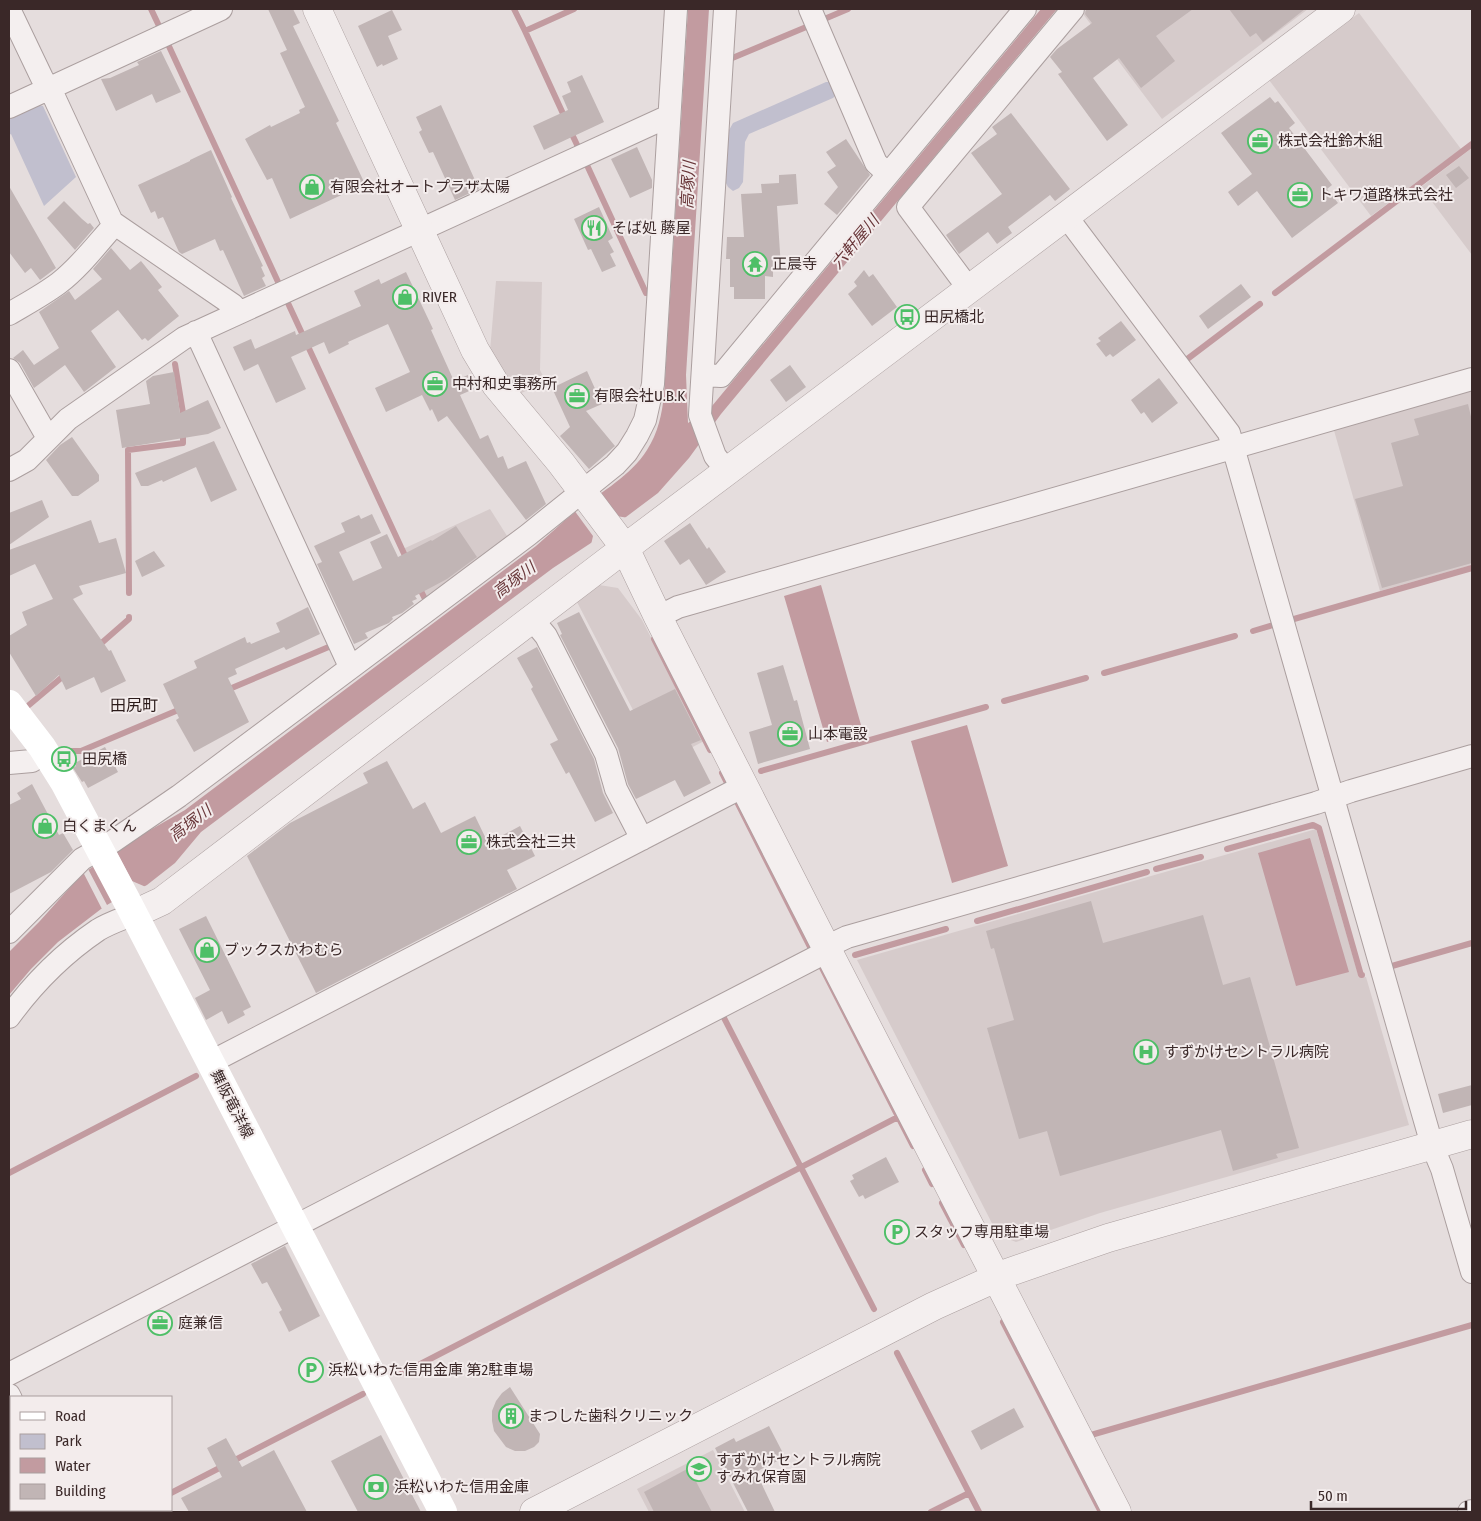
<svg xmlns="http://www.w3.org/2000/svg" width="1481" height="1521" font-family="'Fira Sans Condensed','Noto Sans JP',sans-serif">
<style>
.built{fill:#d6cbcb}
.green{fill:#c1bfce}
.water{fill:#c29ba0}
.pier{fill:#e5dddd}
.lines{fill:none;stroke-linecap:round;stroke-linejoin:round}
.stream{stroke:#c29ba0;stroke-width:6}
.building{fill:#c1b5b5}
.minor-casing{stroke:#ab9f9f;stroke-width:24}
.tertiary-casing{stroke:#ab9f9f;stroke-width:29}
.minor{stroke:#f4efef;stroke-width:22}
.tertiary{stroke:#f4efef;stroke-width:28}
.secondary{stroke:#fff;stroke-width:28}
.labels{text-anchor:middle;dominant-baseline:central;stroke-width:4;stroke-linejoin:round;paint-order:stroke}
.poi-label{font-size:15px;fill:#3a2828;stroke:#f3ecec;text-anchor:start}
.street-label{font-size:15px;fill:#3a2828;stroke:#f3ecec}
.water-label{font-size:16px;font-style:italic;fill:#69373a;stroke:#f3ecec}
.neighbourhood-label{font-size:16px;fill:#2b1b1a;stroke:#f3ecec}
</style>
<rect width="100%" height="100%" fill="#e5dddd"/>
<path class="built" d="M1087,9H1308L1162,119L1083,14Z
M1359,13L1461,149L1371,216L1269,80Z
M1472,148V255L1421,187Z
M496,281L542,282L540,370L546,382L519,394L490,351Z
M1472,388V565L1380,591L1333,427Z
M490,509L509,539L427,600L403,549Z
M599,585L618,588L642,620L704,741L661,764L577,602Z
M1316,829L1359,978L1366,977L1409,1125L1100,1213L1016,1242L998,1235L857,960Z
M713,1450L745,1512H649L637,1489Z"/>
<path class="green" d="M826,82H833L838,93L833,98L749,134L745,142L743,182L739,188L733,191L728,187L725,181L728,132L733,123Z
M39,105L43,106L76,177L44,206L11,134L9,135V119Z"/>
<path class="water" d="M688,9H709L686,375L688,423L712,406L1041,9H1057L721,414L689,458L658,493L594,541L553,568L201,832L175,863L147,885L101,909L58,942L31,969L9,995V952L39,922L82,874L138,837L185,810L536,546C549,535 561,523 574,513C599,493 630,477 647,450C658,433 662,414 664,395Z
M821,585L863,732L827,742L784,596Z
M967,725L1008,866L952,883L911,741Z
M1310,838L1349,972L1296,986L1258,853Z"/>
<path class="pier" d="M598,492L616,516L629,518L591,545L593,536L574,510Z
M115,849L132,881L146,887L103,911L83,872L88,869L107,905L112,902Z"/>
<g class="lines">
<path class="stream" d="M151,9L160,28
M514,9L525,31L574,9
M822,20L848,9
M525,31L565,118
M167,42L279,284
M730,59L811,25
M570,130L579,149
M586,163L646,293
M1275,293L1472,144
M287,301L407,560
M1186,360L1260,304
M175,364L184,419
M418,585L426,601
M129,593L128,450L183,443V432
M1294,619L1472,568
M1253,631L1273,625
M654,639L710,750
M97,647L129,619V617
M1104,673L1235,636
M227,690L331,646
M1004,701L1086,678
M29,705L67,673
M63,751H81L183,708
M761,771L986,707
M722,773L729,787
M735,798L810,947
M1227,849L1313,825L1319,828L1361,975H1362
M1156,869L1201,857
M977,921L1147,872
M855,955L946,929
M1392,966L1472,943
M822,968L913,1146
M723,1016L874,1309
M925,1170L932,1184
M9,1173L196,1076
M942,1203L964,1245
M1003,1322L1101,1512
M897,1353L979,1512
M401,1374L898,1117
M1091,1435L1472,1325
M171,1493L363,1394
M135,1512L140,1510
M931,1512L969,1493"/>
</g>
<path class="building" d="M268,9H293L300,23L293,26L339,121L336,123L365,184L290,219L272,178L267,180L245,139L270,125L271,127L300,113L299,110L305,107L280,53L287,50Z
M1086,9H1193L1156,36L1175,61L1141,88L1119,58L1093,78L1128,125L1107,141L1058,74L1062,72L1050,57L1057,49L1092,23L1085,14Z
M1229,9H1305L1263,42L1256,33L1250,37Z
M392,10L402,30L388,36L398,59L383,66L382,64L377,67L358,26Z
M161,51L181,92L156,103L152,94L116,111L101,79L110,78L139,65L137,62Z
M582,75L604,122L544,150L533,126L568,110L562,96L571,92L567,82Z
M1270,97L1275,103L1278,101L1295,123L1289,128L1332,185L1327,189L1338,203L1292,238L1257,191L1238,206L1228,192L1252,174L1221,133Z
M441,105L479,189L455,200L433,152L429,153L419,132L422,130L416,117Z
M1011,113L1070,189L1055,201L1050,195L1008,227L1012,233L997,244L988,232L959,254L946,235L1002,194L971,153L997,134L992,127Z
M846,139L870,175L837,215L824,204L838,187L827,172L836,166L826,152Z
M637,147L652,180V188L630,198L611,159Z
M211,150L232,197L231,198L263,266L261,267L265,276L262,278L266,286L244,296L223,250L220,251L215,239L182,254L179,252L163,217L158,219L155,211L151,213L138,185L190,161V160Z
M1459,166L1469,178L1456,188L1446,175Z
M796,174L798,204L777,206L781,268H773V277L765,276V299H734V287H730V259H726L727,237H744L741,194L762,193L761,184L779,183V175Z
M9,186L56,268L40,280L31,268L25,273L9,252Z
M64,201L82,219L88,224L90,223L94,228L75,250L47,218Z
M599,207L613,238L608,241L614,252L610,254L616,266L602,272L591,249L588,250L574,219Z
M111,248L130,270L141,261L162,287L158,290L179,316L148,341L145,338L142,340L118,310L91,331L116,367L84,392L65,365L34,388L20,363L13,358L23,350L34,365L59,348L39,312L69,291L75,300L102,279L93,269Z
M864,270L869,277L873,274L897,307L872,326L848,294L857,286L854,282Z
M406,272L433,329L431,330L454,381L468,375L474,389L460,395L480,439L488,435L498,458L503,456L508,469L526,461L546,504L526,520L447,416L438,422L432,409L430,411L422,395L386,412L375,388L410,372L388,324L348,342L349,344L329,354L324,342L291,357L306,389L276,403L258,364L244,371L233,347L251,339L255,349L295,331L296,335L361,306L354,291L379,279L381,284Z
M1241,284L1251,297L1208,329L1199,316Z
M1121,321L1136,340L1113,357L1110,354L1106,357L1096,344L1101,341L1098,338Z
M790,365L806,387L786,402L770,380Z
M587,371L602,404L586,411L615,446L589,469L560,436L570,427L552,388Z
M174,372L180,413L208,400L221,428L208,434L122,448L116,410L150,404L146,381L153,376Z
M1159,378L1178,403L1152,423L1144,412L1141,414L1131,400Z
M1468,404L1472,421V563L1382,588L1355,499L1403,486L1391,443L1419,435L1414,419Z
M72,437L99,475V481L78,496H72L46,460L60,445Z
M214,441L237,490L211,502L196,467L163,482L162,480L148,486H141L135,473Z
M42,500L49,517L9,545V513Z
M372,514L381,533L339,552L353,581L382,568L370,542L387,534L398,557L431,540L432,541L456,526L477,557L447,579L415,596L417,599L412,601L414,604L402,613L392,617L393,619L389,623L365,633L368,638L354,644L317,564L322,562L314,546L345,532L341,523L359,515L361,519Z
M91,520L99,543L116,538L126,573L79,586L83,594L73,599L109,651L111,650L126,681L101,693L94,677L66,690L59,675L36,696L9,652V636L27,625L22,612L53,599L35,564L9,576V550Z
M690,523L707,549L709,547L726,572L706,585L689,559L680,565L664,541Z
M154,551L165,566L142,577L135,561Z
M308,607L320,634L286,650L284,647L235,669L237,674L228,678L249,722L194,752L176,720L179,718L163,684L197,668L194,661L245,637L247,643L250,642L251,644L280,632L276,623Z
M579,612L630,711L675,689L701,740L691,744L711,783L684,797L675,780L636,799L628,784L618,748L560,635L562,634L557,623Z
M537,647L594,759L603,793L613,813L595,822L569,772L566,774L550,744L558,740L531,689L533,687L517,658Z
M783,665L794,701L797,700L810,749L758,764L749,732L772,725L757,673Z
M105,747L118,772L88,788L84,781L82,782L73,768L76,766L75,763Z
M387,761L413,809L425,802L441,833L475,816L488,843L520,826L535,856L507,870L517,889L316,993L247,856L290,823L368,783L363,773Z
M32,784L59,835L63,833L73,850L51,872L9,894V805L21,799L17,793Z
M1091,901L1103,943L1203,915L1223,985L1250,977L1299,1148L1276,1154L1278,1158L1233,1171L1221,1130L1060,1176L1047,1131L1019,1139L987,1028L1014,1020L994,948L991,949L986,931Z
M206,916L251,1007L243,1011L245,1015L228,1024L222,1011L206,1020L195,998L210,990L179,929Z
M1472,1085V1105L1443,1113L1438,1094Z
M886,1157L899,1182L865,1199L863,1195L859,1197L850,1181L854,1179L852,1175Z
M285,1246L320,1316L289,1332L279,1312L282,1310L267,1282L262,1284L251,1264Z
M510,1387L540,1434L539,1442L534,1447L525,1451H515L506,1447L494,1431L492,1421V1411L496,1401L502,1393Z
M1014,1408L1024,1427L981,1450L971,1431Z
M769,1426L785,1457L756,1472L775,1512H748L715,1448L734,1438L736,1442Z
M381,1435L421,1512H358L331,1461Z
M226,1438L242,1467L274,1450L307,1512H189L181,1498L222,1477L207,1448Z
M689,1468L712,1512H654L644,1492Z"/>
<g class="lines">
<defs>
<path id="minor" d="M9,9L42,78L55,99L112,222L233,305L237,313
M725,9L700,415L715,456L727,471
M810,9L876,163L888,174
M9,107L221,9
M1066,216L1229,433L1409,1065L1432,1145L1442,1169L1472,1272
M969,289L908,207L1073,9
M9,314C26,304 43,295 59,283C80,267 97,244 115,224
M196,332L346,658L353,666
M9,370L48,438
M703,375L721,376L1025,9
M9,470L27,460L68,419L184,338L669,116
M658,617L678,607L1472,379
M532,619L546,636L606,754L616,789L642,839
M9,763L32,761L45,752
M9,932L82,859L112,842L179,796L528,535L615,465L627,452L637,436L645,420L653,384L676,9
M826,947L847,937L1316,803L1351,791L1472,756
M9,1017C33,984 64,953 98,930C109,923 122,919 134,914
M211,1062L744,786
M9,1374L828,951
M9,1395L11,1399
M71,1510L72,1512
M1469,1512L1472,1511"/>
<path id="tertiary" d="M317,9L475,350L496,385L561,463L625,548L658,617L826,947L1117,1512
M134,914L162,901L625,548L1341,9
M534,1512L934,1306L1007,1273L1108,1238L1472,1134"/>
</defs>
<use href="#minor" class="minor-casing"/>
<use href="#tertiary" class="tertiary-casing"/>
<use href="#minor" class="minor"/>
<use href="#tertiary" class="tertiary"/>
<path class="secondary" d="M9,704L42,747L64,782L127,901L443,1512"/>
</g>
<defs>
<symbol id="office-ring" viewBox="-11 -11 22 22"><circle r="9.5" fill="#f3ecec" stroke="#4ebf67" stroke-width="1.5"/><path d="M-6-3h4V-5.5h4V-3h4V5H-6ZM-1-4.5V-3h2v-1.5ZM-6 0V1H6V0Z" fill="#4ebf67"/></symbol>
<symbol id="shop-ring" viewBox="-11 -11 22 22"><circle r="9.5" fill="#f3ecec" stroke="#4ebf67" stroke-width="1.5"/><path d="M-5-2.5h2.3a2.7 3.5 0 0 1 5.4 0H5L5.5 6h-11ZM-1.5-2.5h3a1.5 2.3 0 0 0-3 0Z" fill="#4ebf67"/></symbol>
<symbol id="restaurant-ring" viewBox="-11 -11 22 22"><circle r="9.5" fill="#f3ecec" stroke="#4ebf67" stroke-width="1.5"/><path d="M-5-6h1v4h1v-4h1v4h1v-4h1v5L-1.5 .5V6h-2V.5L-5-1ZM5-6V6H3V1.5H1.5Q1.5-4 5-6Z" fill="#4ebf67"/></symbol>
<symbol id="temple-ring" viewBox="-11 -11 22 22"><circle r="9.5" fill="#f3ecec" stroke="#4ebf67" stroke-width="1.5"/><path d="M0-6L5-2H3V0L6.5 2.5H4V6H1.5V3h-3V6H-4V2.5H-6.5L-3 0V-2H-5Z" fill="#4ebf67"/></symbol>
<symbol id="bus-ring" viewBox="-11 -11 22 22"><circle r="9.5" fill="#f3ecec" stroke="#4ebf67" stroke-width="1.5"/><path d="M-5-6H5V4H4V6H2V4H-2V6H-4V4H-5ZM-3.5-4V0h7V-4ZM-3.5 1.2v1.5H-2V1.2ZM2 1.2v1.5H3.5V1.2Z" fill="#4ebf67"/></symbol>
<symbol id="hospital-ring" viewBox="-11 -11 22 22"><circle r="9.5" fill="#f3ecec" stroke="#4ebf67" stroke-width="1.5"/><path d="M-5-5h3v3.5h4V-5h3V5h-3V1.5h-4V5h-3Z" fill="#4ebf67"/></symbol>
<symbol id="parking-ring" viewBox="-11 -11 22 22"><circle r="9.5" fill="#f3ecec" stroke="#4ebf67" stroke-width="1.5"/><path d="M-3.5-5.5H1a3.5 3.5 0 0 1 0 7H-1V5.5H-3.5ZM-1-3.4V-.6H.8a1.4 1.4 0 0 0 0-2.8Z" fill="#4ebf67"/></symbol>
<symbol id="building-ring" viewBox="-11 -11 22 22"><circle r="9.5" fill="#f3ecec" stroke="#4ebf67" stroke-width="1.5"/><path d="M-4-6H4V6H1V3H-1V6H-4ZM-2.5-4.3h1.7v1.8h-1.7ZM.8-4.3h1.7v1.8H.8ZM-2.5-1h1.7V.8h-1.7ZM.8-1h1.7V.8H.8Z" fill="#4ebf67"/></symbol>
<symbol id="school-ring" viewBox="-11 -11 22 22"><circle r="9.5" fill="#f3ecec" stroke="#4ebf67" stroke-width="1.5"/><path d="M0-5L7-2L0 1L-7-2ZM-4 1L0 2.5L4 1V4Q0 6-4 4Z" fill="#4ebf67"/></symbol>
<symbol id="bank-ring" viewBox="-11 -11 22 22"><circle r="9.5" fill="#f3ecec" stroke="#4ebf67" stroke-width="1.5"/><path d="M-6-4H6V4H-6ZM0-2.3a2.3 2.3 0 1 0 0 4.6a2.3 2.3 0 1 0 0-4.6Z" fill="#4ebf67"/></symbol>
</defs>
<g fill-rule="evenodd">
<use href="#office-ring" x="1246" y="127" width="28" height="28"/>
<use href="#shop-ring" x="298" y="173" width="28" height="28"/>
<use href="#office-ring" x="1286" y="181" width="28" height="28"/>
<use href="#restaurant-ring" x="580" y="214" width="28" height="28"/>
<use href="#temple-ring" x="741" y="250" width="28" height="28"/>
<use href="#shop-ring" x="391" y="283" width="28" height="28"/>
<use href="#bus-ring" x="893" y="303" width="28" height="28"/>
<use href="#office-ring" x="421" y="370" width="28" height="28"/>
<use href="#office-ring" x="563" y="382" width="28" height="28"/>
<use href="#office-ring" x="776" y="720" width="28" height="28"/>
<use href="#bus-ring" x="50" y="745" width="28" height="28"/>
<use href="#shop-ring" x="31" y="812" width="28" height="28"/>
<use href="#office-ring" x="455" y="828" width="28" height="28"/>
<use href="#shop-ring" x="193" y="936" width="28" height="28"/>
<use href="#hospital-ring" x="1132" y="1038" width="28" height="28"/>
<use href="#parking-ring" x="883" y="1218" width="28" height="28"/>
<use href="#office-ring" x="146" y="1309" width="28" height="28"/>
<use href="#parking-ring" x="297" y="1356" width="28" height="28"/>
<use href="#building-ring" x="497" y="1402" width="28" height="28"/>
<use href="#school-ring" x="685" y="1455" width="28" height="28"/>
<use href="#bank-ring" x="362" y="1473" width="28" height="28"/>
</g>
<g class="labels">
<g class="poi-label">
<text x="1278" y="141">株式会社鈴木組</text>
<text x="330" y="187">有限会社オートプラザ太陽</text>
<text x="1318" y="195">トキワ道路株式会社</text>
<text x="612" y="228">そば処 藤屋</text>
<text x="772" y="264">正晨寺</text>
<text x="422" y="297">RIVER</text>
<text x="924" y="317">田尻橋北</text>
<text x="452" y="384">中村和史事務所</text>
<text x="594" y="396">有限会社U.B.K</text>
<text x="808" y="734">山本電設</text>
<text x="82" y="759">田尻橋</text>
<text x="62" y="826">白くまくん</text>
<text x="486" y="842">株式会社三共</text>
<text x="224" y="950">ブックスかわむら</text>
<text x="1164" y="1052">すずかけセントラル病院</text>
<text x="914" y="1232">スタッフ専用駐車場</text>
<text x="178" y="1323">庭兼信</text>
<text x="328" y="1370">浜松いわた信用金庫 第2駐車場</text>
<text x="528" y="1416">まつした歯科クリニック</text>
<text x="716" y="1460">すずかけセントラル病院<tspan x="716" dy="17">すみれ保育園</tspan></text>
<text x="394" y="1487">浜松いわた信用金庫</text>
</g>
<g class="street-label">
<text transform="translate(232 1104) rotate(63)">舞阪竜洋線</text>
</g>
<g class="water-label">
<text transform="translate(688 185) rotate(-87)">高塚川</text>
<text transform="translate(855 242) rotate(-50)">六軒屋川</text>
<text transform="translate(514 580) rotate(-37)">高塚川</text>
<text transform="translate(190 823) rotate(-37)">高塚川</text>
</g>
<g class="neighbourhood-label">
<text x="134" y="705">田尻町</text>
</g>
</g>
<rect width="1481" height="1521" fill="none" stroke="#3a2828" stroke-width="20"/>
<rect x="10" y="1396" width="162" height="115" fill="#f3ecec" stroke="#a99e9e"/>
<rect x="20" y="1412" width="25" height="8" fill="#ffffff" stroke="#a99e9e"/>
<text x="55" y="1421" font-size="15" fill="#3a2828">Road</text>
<rect x="20" y="1434" width="25" height="15" fill="#c1bfce" stroke="#a99e9e"/>
<text x="55" y="1446" font-size="15" fill="#3a2828">Park</text>
<rect x="20" y="1458" width="25" height="15" fill="#c29ba0" stroke="#a99e9e"/>
<text x="55" y="1471" font-size="15" fill="#3a2828">Water</text>
<rect x="20" y="1484" width="25" height="15" fill="#c1b5b5" stroke="#a99e9e"/>
<text x="55" y="1496" font-size="15" fill="#3a2828">Building</text>
<path d="M1311 1501v8h155v-8" fill="none" stroke="#3a2828" stroke-width="2.5"/>
<text x="1318" y="1501" font-size="15" fill="#3a2828" stroke="#f3ecec" stroke-width="4" paint-order="stroke">50 m</text>
</svg>
